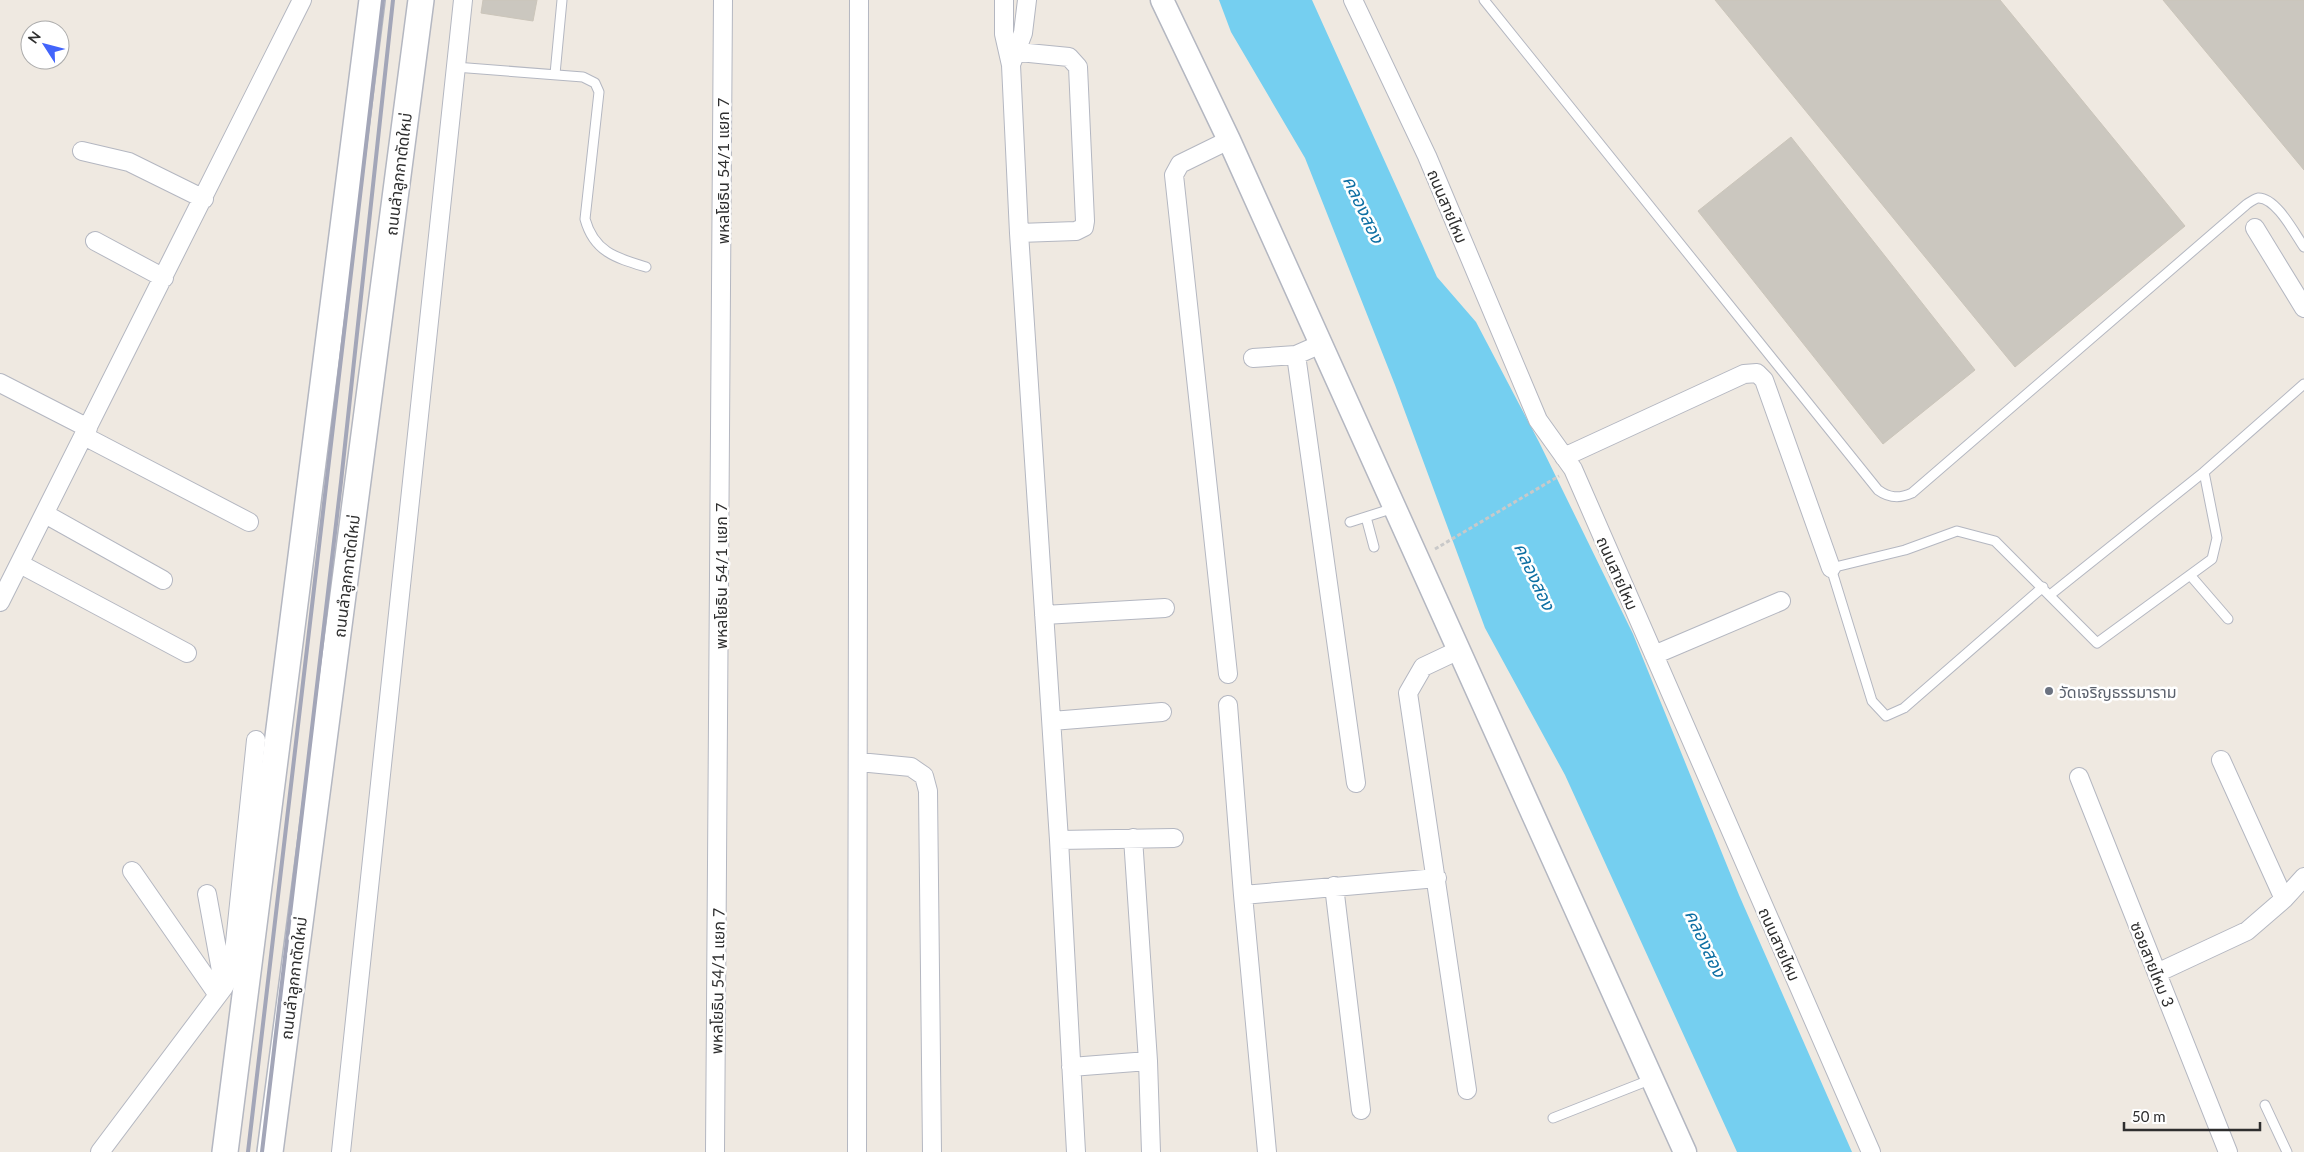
<svg xmlns="http://www.w3.org/2000/svg" width="2304" height="1152" font-family="Lato,'Noto Sans Thai',sans-serif">
<style>
.water{fill:#75cff0}
.building{fill:#cbc7bf;stroke:#cbc5ba}
.lines{fill:none;stroke-linecap:round;stroke-linejoin:round}
.service-casing{stroke:#b4b7c1;stroke-width:11}
.minor-casing{stroke:#b4b7c1;stroke-width:20}
.tertiary-casing{stroke:#b4b7c1;stroke-width:25}
.secondary-casing{stroke:#b4b7c1;stroke-width:28}
.path{stroke:#c9c9c9;stroke-width:3;stroke-dasharray:4 2.5;stroke-linecap:butt}
.service{stroke:#fff;stroke-width:9}
.minor{stroke:#fff;stroke-width:18}
.tertiary{stroke:#fff;stroke-width:22}
.secondary{stroke:#fff;stroke-width:25}
.rail{stroke:#a3a6b8;stroke-width:4}
.worship-dot{fill:#6b7280;stroke:#fff;stroke-width:2}
.labels{text-anchor:middle;dominant-baseline:central;stroke-width:5;stroke-linejoin:round;paint-order:stroke}
.street-label{font-size:16px;fill:#2e2e2e;stroke:#fff}
.worship-label{font-size:16px;fill:#5b616d;stroke:#fff;text-anchor:start}
.water-label{font-size:18px;font-style:italic;fill:#0d6fa3;stroke:#fff}
</style>
<rect width="100%" height="100%" fill="#efe9e1"/>
<path class="water" d="M1219,0H1312L1437,277L1476,322L1539,442L1633,634L1739,895L1852,1152H1737L1565,775L1485,628L1395,385L1305,158L1231,32Z"/>
<path class="building" d="M483,0H537L533,21L481,13Z
M1715,0H2000L2185,226L2015,367Z
M2163,0H2304V170Z
M1791,137L1975,370L1883,444L1698,211Z"/>
<g class="lines">
<defs>
<path id="service" d="M1484,0L1878,490C1889,498 1899,499 1912,493L2247,204C2250,202 2254,199 2258,198C2276,197 2295,234 2304,247
M455,67L583,77L595,83L599,92L585,219C594,252 616,258 646,267
M555,74L562,0
M1366,517L1374,547
M1350,522L1394,508
M2190,575L2228,619
M2043,587L1904,708L1886,716L1872,701L1831,568L1905,550L1957,531L1995,541L2097,643L2212,559L2217,538L2204,472L2304,384
M2050,595L2204,472
M2265,1105L2287,1152
M1553,1118L1652,1079"/>
<path id="minor" d="M1004,0V34L1011,65L1019,233L1059,840L1076,1152
M1353,0L1427,156L1538,420L1573,469L1871,1152
M1008,51L1069,57L1078,67L1085,221L1084,227L1076,231L1019,233
M1012,62L1023,33L1027,0
M82,151L129,162L204,199
M2255,228L2304,308
M95,241L164,278
M1296,355L1356,783
M1253,358L1296,355L1321,344
M0,383L88,428
M84,436L249,522
M1564,457L1744,374L1757,373L1764,380L1831,568
M45,514L163,580
M20,564L187,653
M0,602L302,0
M1044,615L1165,608
M1459,650L1423,667L1408,693L1467,1090
M1654,655L1781,601
M1228,674L1174,175L1180,164L1229,140
M1228,705L1243,895L1267,1152
M1052,721L1162,712
M2221,760L2284,899
M859,762L911,767L924,776L928,791L932,1152
M2079,777L2228,1152
M1133,838L1148,1061L1151,1152
M1059,840L1174,838
M132,871L218,995
M1334,886L1361,1110
M207,894L224,987
M1243,895L1437,878
M2157,973L2247,931L2284,899L2304,877
M1071,1067L1148,1061
M100,1152L224,987L232,972L256,740
M341,1152L463,0
M715,1152L723,0
M857,1152L859,0"/>
<path id="tertiary" d="M1162,0L1229,140L1685,1152"/>
<path id="secondary" d="M225,1152L372,0
M270,1152L421,0"/>
</defs>
<use href="#service" class="service-casing"/>
<use href="#minor" class="minor-casing"/>
<use href="#tertiary" class="tertiary-casing"/>
<use href="#secondary" class="secondary-casing"/>
<path class="path" d="M1435,549L1559,476"/>
<use href="#service" class="service"/>
<use href="#minor" class="minor"/>
<use href="#tertiary" class="tertiary"/>
<use href="#secondary" class="secondary"/>
<path class="rail" d="M248,1152L383,0
M262,1152L341,482L393,0"/>
</g>
<circle class="worship-dot" cx="2049" cy="691" r="5"/>
<g class="labels">
<g class="street-label">
<text transform="translate(722 171) rotate(-90)">พหลโยธิน 54/1 แยก 7</text>
<text transform="translate(398 174) rotate(-83)">ถนนลำลูกกาตัดใหม่</text>
<text transform="translate(1448 206) rotate(67)">ถนนสายไหม</text>
<text transform="translate(1618 573) rotate(66)">ถนนสายไหม</text>
<text transform="translate(346 576) rotate(-83)">ถนนลำลูกกาตัดใหม่</text>
<text transform="translate(720 576) rotate(-90)">พหลโยธิน 54/1 แยก 7</text>
<text transform="translate(1780 944) rotate(66)">ถนนสายไหม</text>
<text transform="translate(2153 964) rotate(68)">ซอยสายไหม 3</text>
<text transform="translate(293 978) rotate(-83)">ถนนลำลูกกาตัดใหม่</text>
<text transform="translate(717 981) rotate(-89)">พหลโยธิน 54/1 แยก 7</text>
</g>
<g class="worship-label">
<text x="2059" y="691">วัดเจริญธรรมาราม</text>
</g>
<g class="water-label">
<text transform="translate(1364 209) rotate(65)">คลองสอง</text>
<text transform="translate(1535 576) rotate(65)">คลองสอง</text>
<text transform="translate(1706 943) rotate(65)">คลองสอง</text>
</g>
</g>
<g transform="translate(45 45) rotate(306)"><circle r="24" fill="#ffffff" stroke="#ababab"/>
<path d="M0-4L9 19L0 12L-9 19Z" fill="#4264fb"/>
<text y="-8" font-size="14" font-weight="bold" text-anchor="middle" fill="#2e2e2e">N</text>
</g>
<path d="M2124 1122v8h136v-8" fill="none" stroke="#2e2e2e" stroke-width="2.5"/>
<text x="2132" y="1122" font-size="15" fill="#2e2e2e" stroke="#ffffff" stroke-width="4" paint-order="stroke">50 m</text>
</svg>
